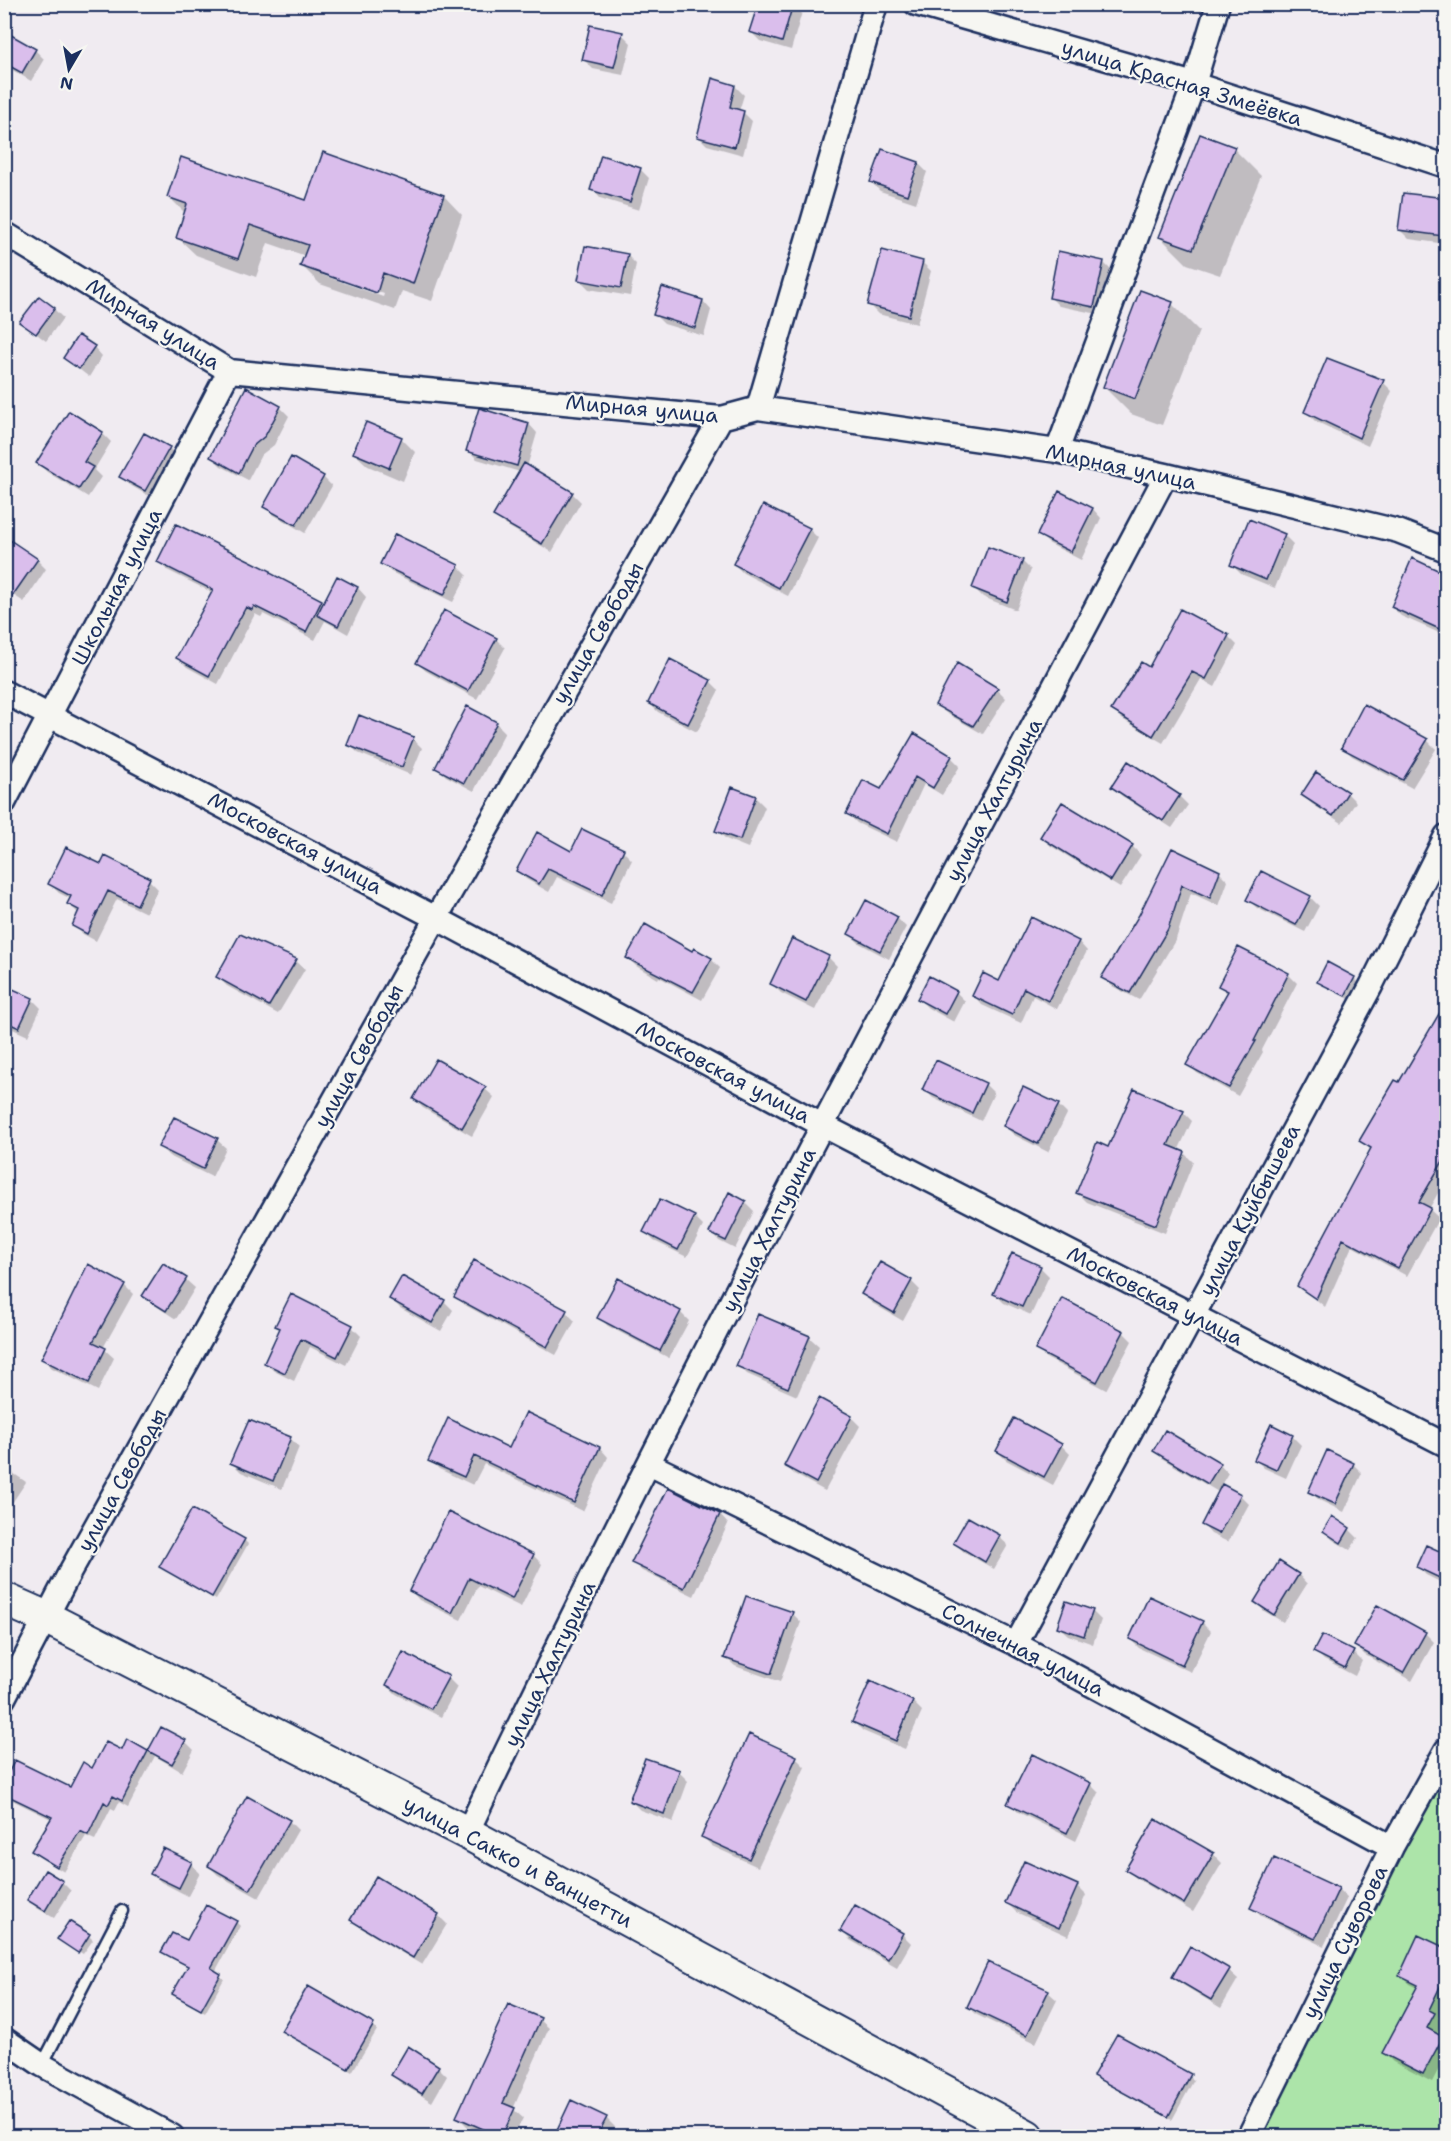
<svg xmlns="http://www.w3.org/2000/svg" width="1451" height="2141" font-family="'Shantell Sans',sans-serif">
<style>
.green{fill:#ace4a9;stroke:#648a84;stroke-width:1.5}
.shadow{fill:#0003;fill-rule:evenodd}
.building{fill:#dabeec;stroke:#1b2f5e;stroke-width:1.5}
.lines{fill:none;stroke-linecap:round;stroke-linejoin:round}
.service-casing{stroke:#1b2f5e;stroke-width:15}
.minor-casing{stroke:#1b2f5e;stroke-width:27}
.secondary-casing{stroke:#1b2f5e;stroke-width:36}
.service{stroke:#f6f6f2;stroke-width:10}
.minor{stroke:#f6f6f2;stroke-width:22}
.secondary{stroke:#f6f6f2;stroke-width:32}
.labels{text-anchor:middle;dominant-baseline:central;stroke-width:4.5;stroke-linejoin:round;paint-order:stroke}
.street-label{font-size:21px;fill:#1b2f5e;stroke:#f6f6f2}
</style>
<rect width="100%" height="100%" fill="#f0ebf1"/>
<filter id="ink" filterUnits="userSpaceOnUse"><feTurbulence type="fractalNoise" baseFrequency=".0167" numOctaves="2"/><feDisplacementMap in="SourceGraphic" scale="12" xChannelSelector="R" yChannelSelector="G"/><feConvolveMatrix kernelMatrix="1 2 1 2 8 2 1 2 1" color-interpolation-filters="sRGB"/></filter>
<g filter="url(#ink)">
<path class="green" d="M1446,1770V2136H1263L1400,1849Z"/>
<path class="shadow" d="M759,4H795L802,12L791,50L760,41L751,32Z
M4,33L35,50L44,59L31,81L4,65Z
M622,34L631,43L623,75L593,69L584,60Z
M735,86L744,95L739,111L743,112L752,121L743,155L707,145L698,136Z
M1234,149L1261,176L1220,275L1187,264L1160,237Z
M324,154L444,196L462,215L432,301L402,291L395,310L320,284L302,266L306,256L268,243L256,277L196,255L177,237L186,214L169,197L307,202ZM322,272L384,294L383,297L322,275Z
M918,163L927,172L916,203L880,191L871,182Z
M640,169L649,178L639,210L600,198L592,189Z
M1404,195L1446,200V244L1409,239L1400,230Z
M627,255L636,264L630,296L589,289L580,280Z
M922,262L931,271L917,324L878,314L869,305Z
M1103,262L1112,271L1103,315L1059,306L1050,297Z
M1446,299V324L1441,318Z
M703,301L711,310L704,336L664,324L655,315Z
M1172,304L1199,331L1162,425L1131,414L1104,387Z
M54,309L63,318L46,341L21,322Z
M94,347L102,356L89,377L65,358Z
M1328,360L1383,382L1392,391L1368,446L1315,421L1306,412Z
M280,407L289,416L274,445L261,455L248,480L221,466L212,457Z
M529,424L537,433L527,467L572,493L581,502L552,552L504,524L495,515L520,472L477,459L468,450Z
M102,433L111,442L94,470L101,477L88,497L47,472L38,463Z
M401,438L415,452L403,481L368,466L354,453Z
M169,448L178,457L154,499L130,485L121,476Z
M1446,452V464L1443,461Z
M323,477L332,486L305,533L274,515L265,506Z
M1060,493L1093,509L1101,518L1081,560L1048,543L1039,534Z
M176,526L270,573L275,577L324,604L338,578L358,588L366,597L348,634L325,621L315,640L263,614L261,617L255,614L218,684L187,667L178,658L213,593L167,570L158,561Z
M809,529L818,538L788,596L743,573L734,564Z
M1284,535L1293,544L1275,588L1241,574L1232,565Z
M37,560L46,569L24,602L4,589Z
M1413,560L1446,575V636L1401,616L1392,607Z
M1022,561L1031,570L1016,610L983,597L974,588Z
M382,563L458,566L467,575L453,602L391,572Z
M1228,636L1237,645L1215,687L1201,679L1163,743L1122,719L1113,710Z
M496,639L505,648L477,699L426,671L417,663Z
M1446,666V682L1443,678Z
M710,681L719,690L697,732L658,712L649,703Z
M997,689L1006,698L983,734L946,713L937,705Z
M496,723L505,732L474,791L446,776L437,767Z
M413,739L422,748L411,775L358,753L349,744Z
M1427,740L1436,749L1412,788L1352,756L1343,747Z
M951,757L960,766L942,795L924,784L897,842L857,823L848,814L882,791Z
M1113,787L1179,796L1188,805L1172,828L1122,796Z
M733,789L756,798L765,807L748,848L726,839L717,831Z
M1347,793L1356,802L1342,823L1312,804L1303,795Z
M1042,837L1132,846L1141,855L1120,888L1051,846Z
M1173,850L1219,872L1228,881L1219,906L1191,893L1176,939L1139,1000L1112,986L1103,978L1141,916Z
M623,851L632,860L611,903L557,877L549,892L526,879L517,870L572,854Z
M105,858L149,880L158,889L146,913L117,899L96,941L83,934L74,926L78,913L69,904L71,899L59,893L50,884L102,866Z
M1310,897L1319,906L1305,932L1257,908L1248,900Z
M897,918L906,927L889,959L859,943L850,934Z
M1032,919L1079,942L1087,951L1057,1009L1033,996L1021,1023L982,1005L974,996L1000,983Z
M241,936L296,961L305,969L278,1014L227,986L218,977Z
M627,957L711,959L720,968L702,1000L659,977L658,979L636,966Z
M828,957L837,966L815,1010L781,993L772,984Z
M1288,974L1297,983L1262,1050L1263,1052L1238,1096L1197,1073L1188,1064L1228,994L1220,986Z
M1354,978L1358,982L1349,999L1319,981Z
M4,987L32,999L41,1008L28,1036L4,1025Z
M956,992L965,1001L954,1022L928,1008L919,999Z
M1442,1012L1446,1015V1179L1429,1209L1439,1218L1407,1276L1352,1246L1325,1307L1299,1285L1371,1150L1361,1141L1400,1084Z
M985,1084L994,1093L981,1121L933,1098L924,1089Z
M485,1089L494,1097L472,1136L423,1108L414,1099Z
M1058,1105L1067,1114L1048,1152L1014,1135L1005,1126Z
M1183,1112L1192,1121L1178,1151L1184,1153L1193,1162L1165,1233L1087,1202L1078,1193L1109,1149Z
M174,1119L217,1140L226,1148L212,1177L169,1156L160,1147Z
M729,1194L745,1202L754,1211L735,1249L719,1241L711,1232Z
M694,1217L703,1226L687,1257L654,1241L645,1232Z
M475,1262L566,1312L575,1321L556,1355L465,1305L456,1296Z
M163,1265L186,1280L195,1288L176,1319L153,1304L144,1295Z
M1040,1267L1049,1276L1031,1315L1004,1303L995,1294Z
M911,1281L920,1290L903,1321L872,1303L863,1294Z
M124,1285L133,1294L103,1348L114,1358L98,1391L52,1368L43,1359Z
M292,1296L352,1327L361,1336L346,1365L310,1347L294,1381L274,1371L265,1363L281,1329L277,1326Z
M391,1299L444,1301L453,1310L441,1331L400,1308Z
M680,1312L689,1321L669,1358L608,1326L599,1317Z
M759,1316L810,1338L819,1346L797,1396L747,1374L738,1365Z
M1123,1332L1132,1341L1106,1390L1046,1358L1037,1349Z
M527,1414L600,1448L608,1457L583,1511L484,1464L473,1485L439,1469L430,1460L510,1449Z
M851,1417L860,1426L825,1491L794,1474L786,1466Z
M1292,1436L1301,1445L1286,1478L1264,1468L1256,1460Z
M290,1438L299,1447L282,1489L241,1472L232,1463Z
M1061,1445L1070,1454L1053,1485L1006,1460L997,1451Z
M1155,1450L1220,1464L1228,1473L1221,1485L1240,1495L1249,1504L1228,1542L1211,1534L1203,1525L1220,1493L1163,1459Z
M1353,1464L1362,1473L1344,1512L1319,1500L1310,1491Z
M4,1467L26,1482L8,1509L4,1507Z
M668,1490L720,1515L728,1524L694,1596L642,1571L633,1562Z
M968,1519L999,1537L1008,1545L994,1569L964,1552L955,1543Z
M1349,1529L1358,1538L1350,1550L1333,1540L1324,1531Z
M244,1540L248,1544L216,1600L161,1567Z
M1427,1547L1446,1556V1585L1426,1575L1417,1566Z
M533,1555L542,1564L521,1607L478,1586L461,1620L419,1600L411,1591Z
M1280,1563L1299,1575L1307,1584L1283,1622L1264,1611L1256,1602Z
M1092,1611L1101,1620L1093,1644L1068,1635L1059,1627Z
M792,1613L801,1622L780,1682L735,1666L726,1658Z
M1202,1622L1211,1631L1191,1672L1139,1648L1130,1639Z
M1425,1633L1434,1642L1412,1681L1365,1655L1356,1646Z
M1315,1651L1353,1652L1362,1661L1355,1676L1324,1660Z
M404,1654L448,1678L457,1687L441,1717L396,1694L387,1685Z
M913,1702L922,1711L905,1749L863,1731L854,1722Z
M162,1729L185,1741L194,1750L182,1772L155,1756L128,1807L119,1802L115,1810L111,1808L95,1840L86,1836L64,1872L40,1857L33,1851L53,1820L8,1798L4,1795V1785L70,1789L93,1770L122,1752L128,1741L149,1753Z
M796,1758L805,1767L758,1867L712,1846L703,1837Z
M679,1772L688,1781L673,1822L640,1810L631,1801Z
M1090,1784L1099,1793L1076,1841L1018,1812L1009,1803Z
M289,1821L298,1830L259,1898L218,1875L209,1866Z
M1213,1854L1222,1863L1193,1912L1136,1878L1127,1870Z
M1025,1863L1078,1887L1086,1895L1068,1936L1016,1912L1007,1903Z
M191,1864L200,1873L188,1896L161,1882L152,1873Z
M62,1882L71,1891L54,1918L37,1908L28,1899Z
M1338,1889L1347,1898L1324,1946L1261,1916L1252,1908Z
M438,1915L447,1924L422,1965L361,1928L352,1920Z
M236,1922L240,1926L215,1972L224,1979L205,2013L174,1994L189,1967L163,1951Z
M842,1931L902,1934L911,1943L897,1967L850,1940Z
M89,1936L93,1940L83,1954L61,1940Z
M1419,1937L1446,1950V2001L1438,2018L1443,2023L1436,2035L1446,2043V2055L1432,2082L1393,2062L1384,2053L1418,1988L1410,1984L1401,1975Z
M1229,1971L1238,1979L1221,2008L1183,1985L1174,1976Z
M1048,1992L1057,2000L1036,2043L977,2015L968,2006Z
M540,2020L549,2028L513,2109L523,2118L514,2136H490L467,2126L458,2117Z
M373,2026L377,2030L352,2072L287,2034Z
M1117,2036L1194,2080L1172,2120L1099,2080L1095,2076Z
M438,2067L447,2076L432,2102L401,2083L393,2075Z
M572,2102L606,2118L615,2127L611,2134L615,2136H555Z"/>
<path class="building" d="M758,4H793L782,42L749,32Z
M590,25L623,32L614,67L582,60Z
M4,31L36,49L22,73L4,63Z
M712,78L735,85L730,107L744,111L735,147L697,137Z
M1200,134L1235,147L1193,249L1159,237Z
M882,149L919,162L907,195L870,182Z
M323,152L444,195L413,284L383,273L377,293L300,266L308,245L250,225L238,259L176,238L187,204L167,197L181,157L306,200Z
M601,155L641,168L630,202L590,190Z
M1403,193L1446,198L1443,236L1398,230Z
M585,246L628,254L621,288L578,280Z
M882,250L923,261L909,316L867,305Z
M1058,251L1104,261L1094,307L1049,298Z
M662,287L703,300L695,328L653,315Z
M1140,290L1173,302L1135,399L1103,387Z
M39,296L55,308L36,334L19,322Z
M78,335L95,346L79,369L63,358Z
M1327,358L1384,380L1359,438L1304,412Z
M246,387L281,406L265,436L253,446L239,473L210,457Z
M479,408L529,423L517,466L466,451Z
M69,411L103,432L84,462L93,467L79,489L36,463Z
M366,422L402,437L389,468L353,453Z
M144,433L170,447L145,491L119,477Z
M291,457L324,476L296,525L263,507Z
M524,463L573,492L542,544L493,516Z
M1059,491L1093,508L1071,552L1037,535Z
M763,505L810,528L779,588L733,564Z
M1249,519L1285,534L1266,580L1230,565Z
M176,524L271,571L270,573L322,600L306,632L254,606L252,610L246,607L209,676L176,658L213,590L157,562Z
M395,534L459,565L444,595L380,564Z
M4,536L38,559L4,608Z
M988,547L1023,560L1007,602L972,588Z
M1412,558L1446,574V632L1391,607Z
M337,576L358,587L338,626L317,615Z
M1180,609L1229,635L1206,679L1192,672L1153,736L1111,710L1141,662L1149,667Z
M444,610L497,638L468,691L416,663Z
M670,659L711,680L688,724L648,703Z
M957,663L998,688L973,726L935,705Z
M1364,704L1428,739L1403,780L1341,748Z
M467,706L497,722L464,783L435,768Z
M359,715L414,737L402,767L347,745Z
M914,733L952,756L933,788L915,777L887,834L846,814L863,780L881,789Z
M1128,761L1180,795L1163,821L1111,787Z
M1316,772L1348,792L1333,816L1301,795Z
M732,787L756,796L740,840L715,831Z
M1062,802L1133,845L1111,881L1040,837Z
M582,829L624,849L602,895L548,869L539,884L516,871L537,832L571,851Z
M66,847L101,864L105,856L150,878L137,905L108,891L87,934L72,926L79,910L67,904L71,896L48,884Z
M1172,848L1220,871L1210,898L1182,885L1168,929L1130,993L1101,978L1139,915Z
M1261,871L1311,896L1296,925L1246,900Z
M866,900L898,917L880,951L848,934Z
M1031,917L1079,941L1048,1001L1024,988L1012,1015L972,996L983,973L999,981Z
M645,924L692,951L694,948L712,958L693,992L626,958Z
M240,934L297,959L269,1006L216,977Z
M792,938L829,956L806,1002L770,984Z
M1238,947L1289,973L1254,1041H1256L1229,1088L1186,1065L1228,991L1218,986Z
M1327,962L1355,977L1345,996L1317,982Z
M929,976L957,991L945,1014L917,999Z
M4,985L33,998L19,1028L4,1021Z
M1446,1002V1156L1419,1202L1431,1208L1398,1268L1343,1239L1316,1299L1297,1286L1371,1148L1359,1141L1395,1080L1399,1082Z
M436,1059L486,1087L462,1128L413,1099Z
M936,1060L986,1083L972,1113L922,1090Z
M1023,1087L1059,1104L1038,1144L1003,1126Z
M1134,1089L1184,1111L1168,1145L1185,1152L1156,1225L1076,1193L1097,1142L1108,1147Z
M174,1117L218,1138L203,1169L158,1147Z
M729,1192L746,1201L726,1241L709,1233Z
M660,1199L695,1216L678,1250L643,1232Z
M1012,1253L1041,1266L1022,1307L993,1294Z
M474,1260L567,1310L547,1347L454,1297Z
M880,1262L912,1280L894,1313L861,1294Z
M163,1263L187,1278L166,1311L142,1296Z
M88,1264L125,1284L93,1342L106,1348L89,1383L41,1359Z
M402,1276L445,1300L432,1323L389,1299Z
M618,1278L681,1311L660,1351L597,1318Z
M291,1294L353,1325L337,1357L301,1339L285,1373L264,1363L280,1328L275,1326Z
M1062,1298L1124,1331L1097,1382L1035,1350Z
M758,1314L810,1336L788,1388L736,1366Z
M819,1398L852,1416L816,1483L784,1466Z
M526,1412L600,1447L574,1503L474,1456L464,1477L428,1461L448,1418L509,1448Z
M1014,1418L1062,1444L1044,1477L996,1451Z
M249,1420L291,1437L273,1481L230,1463Z
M1271,1424L1293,1435L1276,1470L1254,1460Z
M1165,1430L1221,1463L1208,1484L1153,1451Z
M1327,1450L1354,1463L1335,1504L1308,1492Z
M1222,1484L1241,1494L1219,1534L1201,1525Z
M668,1488L720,1514L684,1588L631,1563Z
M192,1509L245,1539L212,1597L159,1567Z
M448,1512L534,1554L512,1599L469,1578L452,1613L409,1591Z
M1332,1516L1350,1528L1341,1543L1323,1531Z
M968,1517L1000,1535L985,1562L953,1543Z
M1426,1545L1446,1554V1581L1416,1567Z
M1279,1561L1299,1574L1274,1615L1254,1602Z
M746,1596L793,1612L771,1674L724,1658Z
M1149,1596L1203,1621L1182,1665L1129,1639Z
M1066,1601L1093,1610L1084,1636L1057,1627Z
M1377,1605L1426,1632L1403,1673L1354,1646Z
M1322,1635L1354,1651L1345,1668L1313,1652Z
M403,1652L449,1676L431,1709L386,1685Z
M870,1681L913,1701L896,1741L852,1722Z
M161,1727L186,1740L172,1764L148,1751Z
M749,1734L797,1756L749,1859L701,1837Z
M127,1739L148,1751L122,1801L113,1796L108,1805L104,1802L88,1835L80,1831L57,1867L31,1851L52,1817L4,1794V1781L15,1760L70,1787L83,1762L92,1768L106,1742L122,1750Z
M1032,1754L1091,1783L1067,1833L1007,1804Z
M645,1758L680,1770L664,1814L629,1801Z
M247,1796L290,1820L250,1890L208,1866Z
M1155,1819L1214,1853L1184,1904L1125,1870Z
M163,1848L192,1862L179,1888L150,1874Z
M1274,1858L1339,1888L1315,1939L1250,1908Z
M1024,1861L1078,1885L1059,1928L1005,1903Z
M45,1870L63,1881L45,1911L27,1900Z
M376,1876L439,1914L413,1958L350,1920Z
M206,1905L237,1921L211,1968L221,1974L201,2010L172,1994L188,1966L161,1952L172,1933L187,1940Z
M855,1905L903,1933L888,1959L840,1931Z
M69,1921L90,1934L78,1953L57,1939Z
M1418,1935L1446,1948V1974L1429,2010L1435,2013L1427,2028L1443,2037L1423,2074L1382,2053L1418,1985L1399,1976Z
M1190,1946L1230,1969L1211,2000L1172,1977Z
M988,1962L1049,1990L1027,2035L967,2007Z
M308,1986L374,2024L348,2069L281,2031Z
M508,2004L541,2018L503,2103L515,2108L502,2136H499L456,2117Z
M1117,2034L1191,2074L1168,2117L1093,2076Z
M408,2046L439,2066L422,2094L391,2075Z
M571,2100L607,2117L597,2136H554Z"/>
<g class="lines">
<defs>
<path id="service" d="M42,2065L122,1911"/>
<path id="minor" d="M916,4L1194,84L1446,166
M4,233L229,371L721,418L758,408L1057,451L1166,475L1398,531L1446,550
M758,408L876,4
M1057,451L1194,84L1218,4
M4,692L436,918L822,1125L1446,1445
M4,803L229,371
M649,1464L1016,1644L1392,1847
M1016,1644L1371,986L1446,836
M4,1698L70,1572L436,918L721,418
M467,1833C686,1373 928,925 1166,475
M4,2039L42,2065L172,2136
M1249,2136L1392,1847L1446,1750"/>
<path id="secondary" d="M4,1599L47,1618L467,1833L1027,2136"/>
</defs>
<use href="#service" class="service-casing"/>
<use href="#minor" class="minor-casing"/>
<use href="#secondary" class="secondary-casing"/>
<use href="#service" class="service"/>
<use href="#minor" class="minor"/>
<use href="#secondary" class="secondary"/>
</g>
</g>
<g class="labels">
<g class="street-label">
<text transform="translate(1182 83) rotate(17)">улица Красная Змеёвка</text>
<text transform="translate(153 324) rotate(32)">Мирная улица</text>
<text transform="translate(642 409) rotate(5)">Мирная улица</text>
<text transform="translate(1121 467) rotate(12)">Мирная улица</text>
<text transform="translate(117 587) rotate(-63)">Школьная улица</text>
<text transform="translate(598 633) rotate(-60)">улица Свободы</text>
<text transform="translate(994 800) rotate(-62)">улица Халтурина</text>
<text transform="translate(295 843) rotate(28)">Московская улица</text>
<text transform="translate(359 1056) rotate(-61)">улица Свободы</text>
<text transform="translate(723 1072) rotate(28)">Московская улица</text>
<text transform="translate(1250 1210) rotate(-62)">улица Куйбышева</text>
<text transform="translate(769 1230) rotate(-63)">улица Халтурина</text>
<text transform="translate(1155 1296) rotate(27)">Московская улица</text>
<text transform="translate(122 1480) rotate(-61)">улица Свободы</text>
<text transform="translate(1023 1650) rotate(27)">Солнечная улица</text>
<text transform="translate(550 1664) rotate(-64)">улица Халтурина</text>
<text transform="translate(518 1862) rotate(28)">улица Сакко и Ванцетти</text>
<text transform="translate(1345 1942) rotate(-64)">улица Суворова</text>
</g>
</g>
<rect width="1451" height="2141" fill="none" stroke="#f6f6f2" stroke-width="24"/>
<rect x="12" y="12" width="1427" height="2117" fill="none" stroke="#1b2f5e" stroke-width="2" filter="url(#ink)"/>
<g transform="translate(69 69) rotate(190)" stroke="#f6f6f2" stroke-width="4.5" paint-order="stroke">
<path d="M0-4.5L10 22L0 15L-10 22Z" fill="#1b2f5e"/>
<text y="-9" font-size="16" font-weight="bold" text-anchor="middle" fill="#1b2f5e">N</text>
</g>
</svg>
